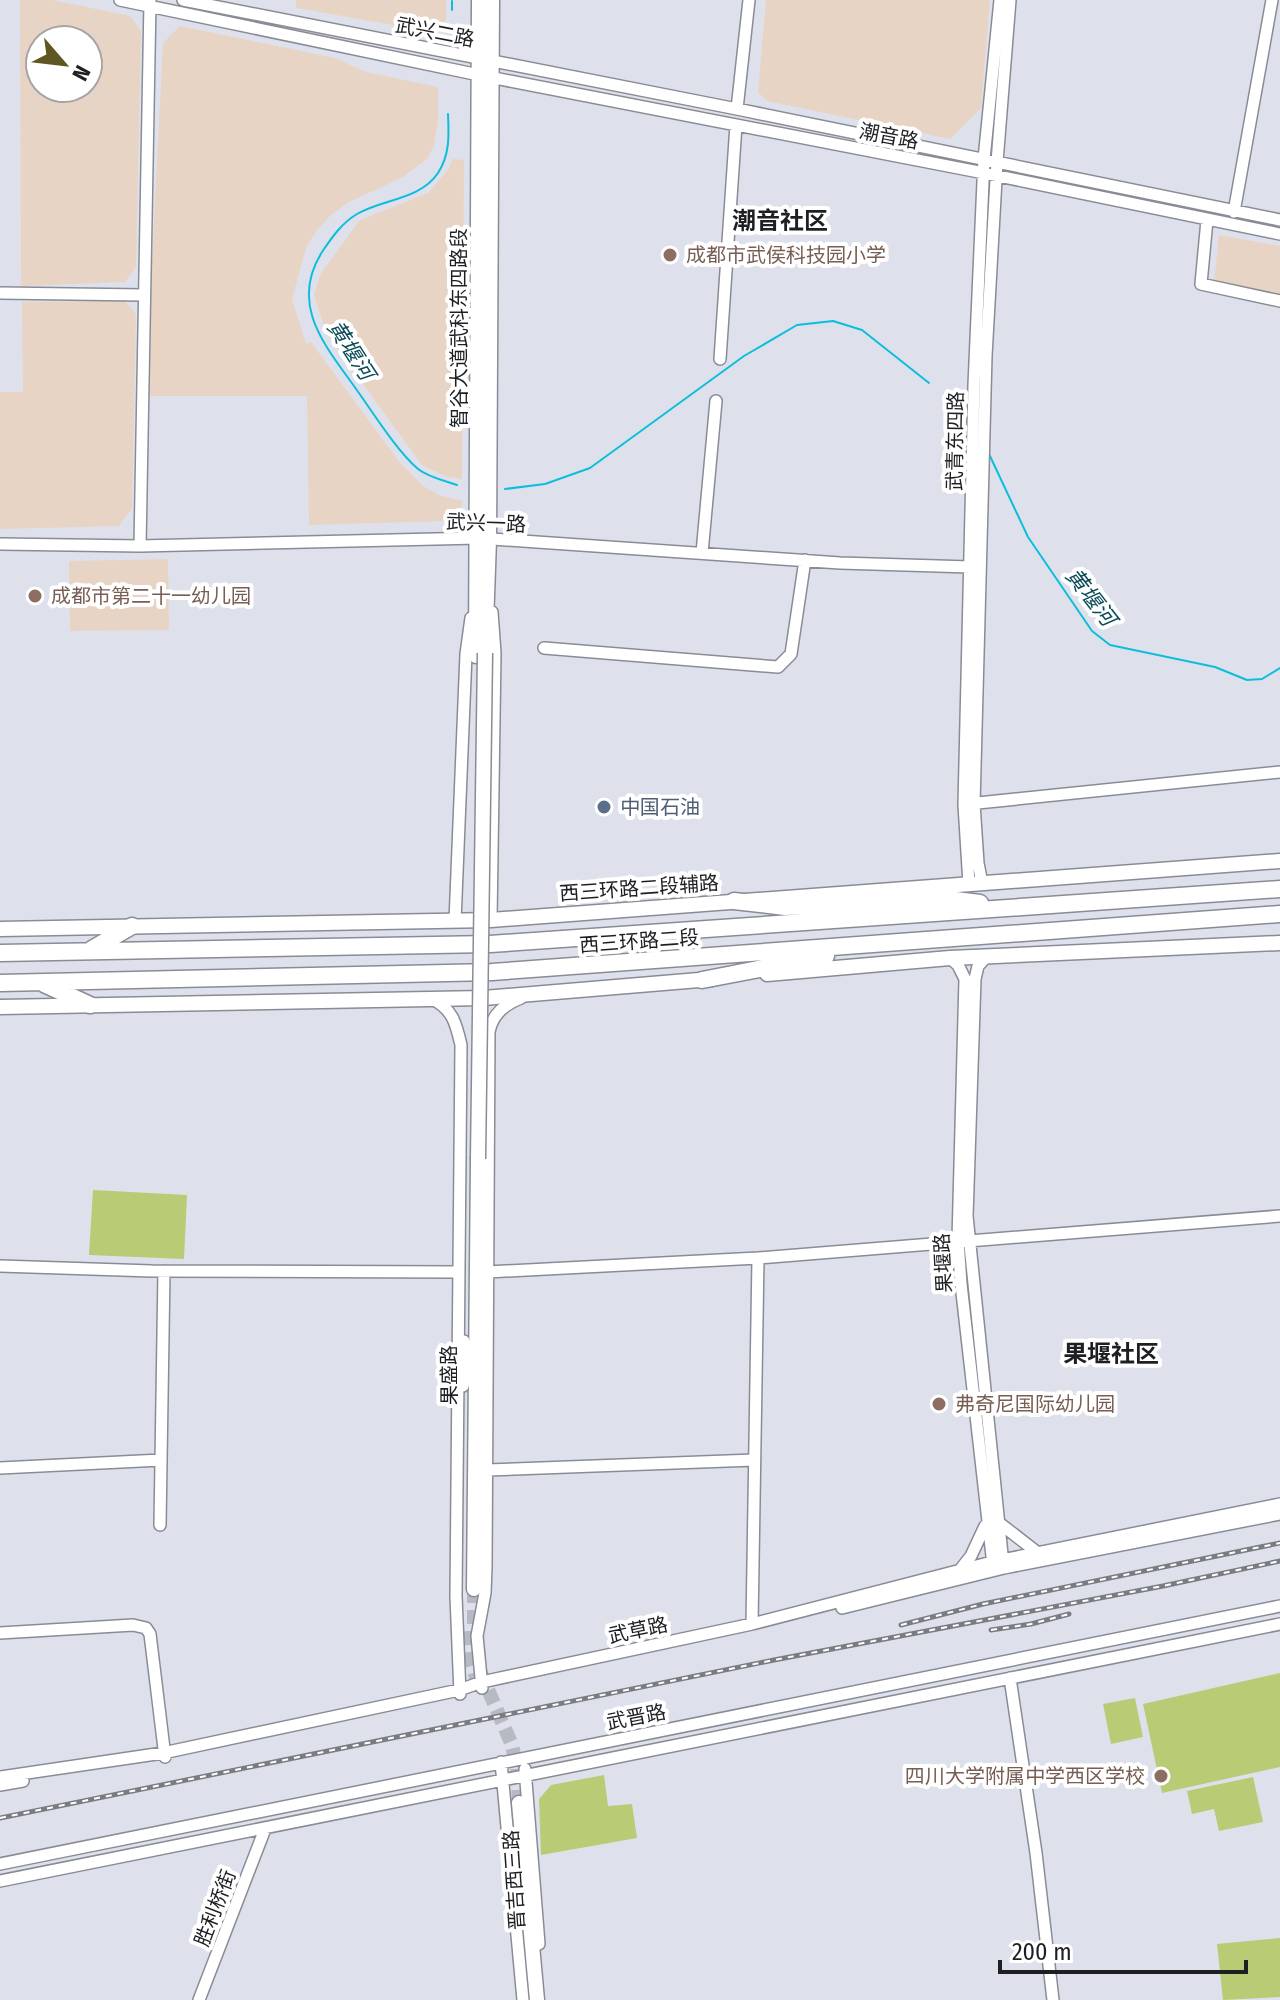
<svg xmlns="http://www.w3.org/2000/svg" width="1280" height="2000" font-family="'Fira Sans Condensed','Noto Sans SC',sans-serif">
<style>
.commercial{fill:#e8d4c5;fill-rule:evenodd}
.green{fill:#b8cc75}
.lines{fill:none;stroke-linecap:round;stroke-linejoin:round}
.stream{stroke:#0dbedb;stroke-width:2}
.major-tunnel{stroke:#b8bac3;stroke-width:14;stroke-dasharray:14 7;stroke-linecap:butt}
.minor-casing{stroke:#898c95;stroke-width:14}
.major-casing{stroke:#898c95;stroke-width:17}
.highway-casing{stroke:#898c95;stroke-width:19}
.minor{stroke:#fff;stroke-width:11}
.major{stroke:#fff;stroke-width:14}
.highway{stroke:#fff;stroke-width:16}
.rail-casing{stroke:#7a7c83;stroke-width:5}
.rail{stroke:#fff;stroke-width:2;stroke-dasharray:6;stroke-linecap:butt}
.major-bridge-casing{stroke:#898c95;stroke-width:17;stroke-linecap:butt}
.major-bridge{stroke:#fff;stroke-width:14}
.education-dot{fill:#8d6e63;stroke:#fff;stroke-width:3}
.service-dot{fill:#5c6f8a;stroke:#fff;stroke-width:3}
.labels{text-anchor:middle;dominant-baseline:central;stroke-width:8;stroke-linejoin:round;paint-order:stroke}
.street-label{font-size:20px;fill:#1e1f23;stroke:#fff}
.education-label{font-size:20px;fill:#785e54;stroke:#fff;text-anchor:start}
.service-label{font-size:20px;fill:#4e5e75;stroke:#fff;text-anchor:start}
.water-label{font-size:22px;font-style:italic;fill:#0b4c58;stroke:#fff}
.quarter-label{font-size:24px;font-weight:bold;fill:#1e1f23;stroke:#fff}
</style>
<rect width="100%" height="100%" fill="#dee1eb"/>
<path class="commercial" d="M20,0H53L130,16L141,31L136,267L125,282L21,286ZM40,40H88V88H40Z
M296,0H446V21L433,32L296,8Z
M766,0H990L981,108L950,139L767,101L758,92Z
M180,26L335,58L366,72L438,87V121L434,146L427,159L403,177L349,202L330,216L317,230L306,248L292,299L306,344L311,342L400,463L423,486L439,495L463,501L462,506L447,521L309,525L307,396H150L152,261L163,43Z
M453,159L464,160L462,479L447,477L422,465L327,335L314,295L321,273L360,220L428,193L447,171Z
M1219,235L1280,246V296L1214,281Z
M125,301L136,314L132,508L119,526L0,529V392H23L22,302Z
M168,559L169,630L70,631L69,561Z"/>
<path class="green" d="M93,1190L187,1195L184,1259L89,1255Z
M1280,1673V1767L1162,1793L1143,1704Z
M1135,1698L1143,1737L1111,1744L1103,1704Z
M604,1775L608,1806L632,1804L637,1838L541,1855L539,1799L551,1785Z
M1253,1777L1263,1822L1219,1831L1214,1809L1192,1814L1187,1791Z
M1280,1938V1997L1223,2000L1217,1944Z"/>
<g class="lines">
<path class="stream" d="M452,1V10
M448,114C449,135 450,155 438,173C420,200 382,199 357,214C342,223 333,236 324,249C288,302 323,343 354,386C372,411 396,450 418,469C428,477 445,481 457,485
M989,454L1028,537L1092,631L1110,645L1215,667L1247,680L1262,679L1280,668
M505,489L545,484L590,468L744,356L797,325L833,321L862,330L929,383"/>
<path class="major-tunnel" d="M474,1589V1639
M469,1631L471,1661L477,1681
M480,1671L512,1745L517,1768L519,1803"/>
<defs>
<path id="minor" d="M120,0L479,75L984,173L1280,234
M183,0L737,109L1280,220
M737,109L749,0
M1234,212L1272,0
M1207,220L1201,284L1280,301
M0,293L143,295
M720,359L736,125
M0,544L140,546L478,538L840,563L970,567
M140,546L150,1
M702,553L716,401
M544,648L778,667L791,654L805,560
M968,804L1280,772
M982,883L978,863L974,804L986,356L997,162L1010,0
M969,884L964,805L974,385L984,159L1000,0
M491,920L495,653L492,612
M455,921L466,654L471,618
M987,956L978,966L975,979L967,1216L1003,1564
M950,958L958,965L965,979L958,1240L961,1284L993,1565
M432,999C453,1009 456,1024 461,1045L456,1596L460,1694
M0,1266L152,1271L459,1272
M488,1272L758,1258L1280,1216
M463,1386L469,1366L464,1341
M0,1468L161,1460
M487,1470L754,1460
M998,1522L1038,1553
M160,1525L164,1271
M960,1570L971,1556L985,1526
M842,1608L1004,1568L1280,1514
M752,1624L758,1258
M0,1633L133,1625L146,1628L150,1634L165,1757
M1010,1678L1036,1853L1053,2000
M482,1688L477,1636L485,1593L486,1567L489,1032C492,1015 505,1004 521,998
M501,1762L523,2000
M525,1769L539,1944
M0,1777L163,1753L459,1690L482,1682L752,1624L992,1562L1280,1504
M0,1785L23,1781
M0,1864L1280,1606
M0,1881L1280,1624
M199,2000L265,1829"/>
<path id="major" d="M485,653L489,540L492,0
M476,656L479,0
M0,929L491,920L1280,861
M767,974L950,958L1280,943
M0,1007L484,998L711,979
M474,1589L478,1159
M519,1803L537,2000"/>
<path id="highway" d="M734,901L785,907L947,899L980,903
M92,949L132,926
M0,953L490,944L1280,889
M702,980L826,956
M0,983L492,972L1280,914
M44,984L90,1005"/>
</defs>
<use href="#minor" class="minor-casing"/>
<use href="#major" class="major-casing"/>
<use href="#highway" class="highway-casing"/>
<use href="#minor" class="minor"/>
<use href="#major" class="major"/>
<use href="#highway" class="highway"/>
<defs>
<path id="rail" d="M901,1625L983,1604L1280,1543
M991,1630L1031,1624L1069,1614
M0,1818L774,1660L1163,1586L1280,1561"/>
</defs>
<use href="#rail" class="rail-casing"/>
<use href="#rail" class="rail"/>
<defs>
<path id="major-bridge" d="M478,1159L485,653"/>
</defs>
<use href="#major-bridge" class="major-bridge-casing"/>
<use href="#major-bridge" class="major-bridge"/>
</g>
<g class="education-dot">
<circle cx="670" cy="255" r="8"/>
<circle cx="35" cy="596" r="8"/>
<circle cx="939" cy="1404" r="8"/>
<circle cx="1161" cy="1776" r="8"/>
</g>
<circle class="service-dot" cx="604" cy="807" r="8"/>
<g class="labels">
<g class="street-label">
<text transform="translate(435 32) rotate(11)">武兴二路</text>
<text transform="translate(889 136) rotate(11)">潮音路</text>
<text transform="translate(459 328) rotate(-90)">智谷大道武科东四路段</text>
<text transform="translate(955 441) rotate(-89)">武青东四路</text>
<text transform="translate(486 523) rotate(2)">武兴一路</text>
<text transform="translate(639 888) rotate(-4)">西三环路二段辅路</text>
<text transform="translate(639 941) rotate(-4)">西三环路二段</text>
<text transform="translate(943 1263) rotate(-93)">果堰路</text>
<text transform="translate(449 1375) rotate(-90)">果盛路</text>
<text transform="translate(638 1630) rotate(-12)">武草路</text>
<text transform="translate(636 1717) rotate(-11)">武晋路</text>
<text transform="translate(514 1880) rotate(-94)">晋吉西三路</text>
<text transform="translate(215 1908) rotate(-69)">胜利桥街</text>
</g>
<g class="education-label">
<text x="686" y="255">成都市武侯科技园小学</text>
<text x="51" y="596">成都市第二十一幼儿园</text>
<text x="955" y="1404">弗奇尼国际幼儿园</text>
<text x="1145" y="1776" text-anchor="end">四川大学附属中学西区学校</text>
</g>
<g class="service-label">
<text x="620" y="807">中国石油</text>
</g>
<g class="water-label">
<text transform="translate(351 350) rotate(57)">黄堰河</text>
<text transform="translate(1091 597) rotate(52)">黄堰河</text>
</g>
<g class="quarter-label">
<text x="780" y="221">潮音社区</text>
<text x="1111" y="1354">果堰社区</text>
</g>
</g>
<g transform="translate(64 64) rotate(118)"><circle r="38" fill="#ffffff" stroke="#a5a5a7" stroke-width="2"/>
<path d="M0-6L14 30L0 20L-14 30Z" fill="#605622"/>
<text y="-12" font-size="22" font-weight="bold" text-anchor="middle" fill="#1e1f23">N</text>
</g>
<path d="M1000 1960v12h246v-12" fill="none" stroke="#1e1f23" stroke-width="4"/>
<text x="1012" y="1960" font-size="24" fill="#1e1f23" stroke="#ffffff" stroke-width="6" paint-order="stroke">200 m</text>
</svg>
